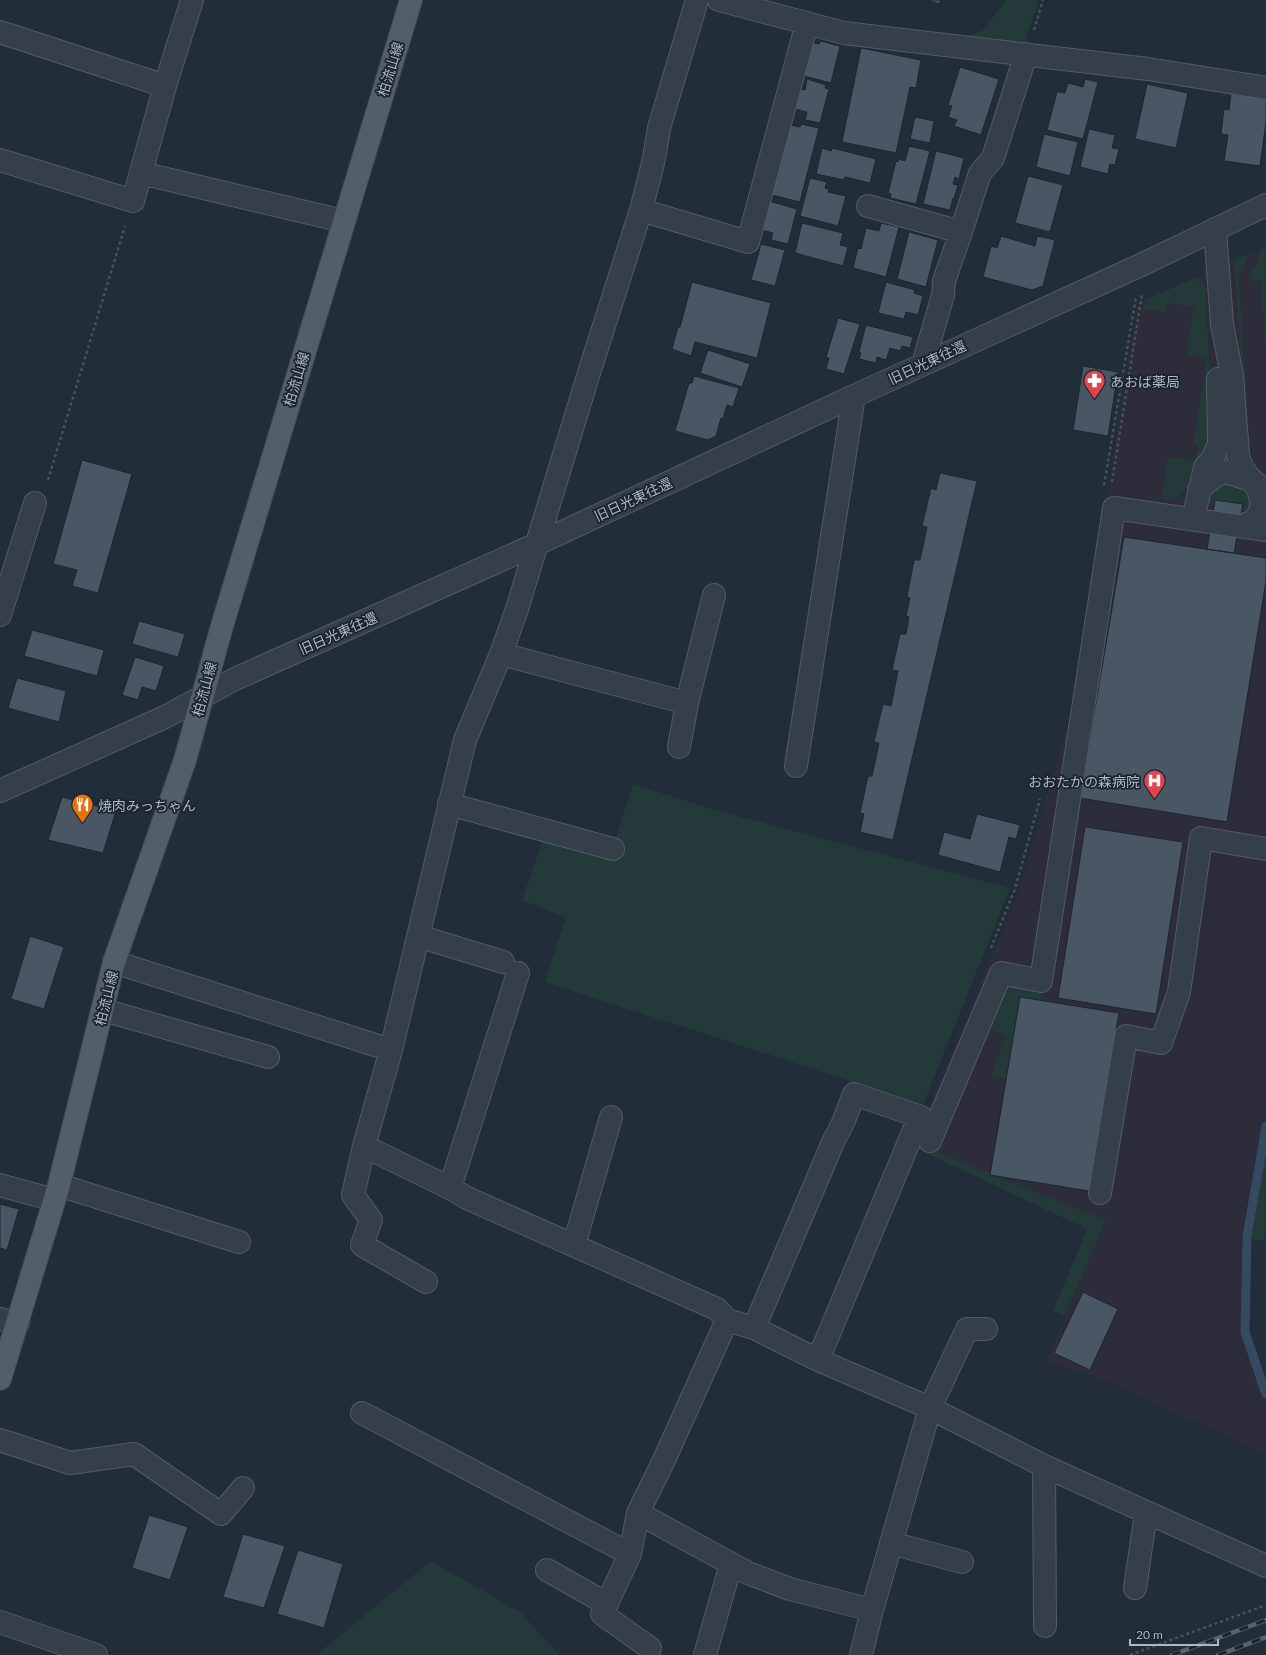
<svg xmlns="http://www.w3.org/2000/svg" width="1266" height="1655" font-family="Lato,'Noto Sans JP',sans-serif">
<style>
.medical{fill:#2d2c3a}
.green{fill:#23393a}
.lines{fill:none;stroke-linecap:round;stroke-linejoin:round}
.stream{stroke:#354a60;stroke-width:9}
.building{fill:#495765;stroke:#1c2630}
.minor-casing{stroke:#525c67;stroke-width:24}
.major-casing{stroke:#3e4852;stroke-width:24}
.path{stroke:#415657;stroke-width:2.5;stroke-dasharray:3 3;stroke-linecap:butt}
.minor{stroke:#353f49;stroke-width:22}
.major{stroke:#525e69;stroke-width:22}
.rail-casing{stroke:#566370;stroke-width:4.5}
.rail{stroke:#1a242e;stroke-width:3;stroke-dasharray:9;stroke-linecap:butt}
.labels{text-anchor:middle;dominant-baseline:central;stroke-width:3.5;stroke-linejoin:round;paint-order:stroke}
.street-label{font-size:14px;fill:#afb9c5;stroke:#1a242e}
.poi-label{font-size:14px;fill:#afb9c5;stroke:#1a242e;text-anchor:start}
</style>
<rect width="100%" height="100%" fill="#212d39"/>
<path class="medical" d="M1266,246V1103L1242,1232L1241,1326L1266,1400V1454L1101,1379L1046,1362L1106,1220L932,1150L915,1139L1019,891L1071,711L1137,304Z"/>
<path class="green" d="M1006,0H1039L1024,46L967,41L969,35L982,31Z
M1266,246V344H1265L1261,281H1250C1250,267 1262,267 1258,250Z
M1247,255V259L1241,269L1239,282L1250,455L1249,458H1247L1234,260Z
M1194,278L1205,284L1209,356L1211,445L1193,468L1184,491L1179,497L1172,500L1161,499L1168,457L1196,460L1198,445H1193L1207,358L1186,355L1194,307L1167,303L1165,312L1144,309L1145,300Z
M1232,481L1250,495L1251,506C1250,508 1248,509 1246,510C1240,512 1213,507 1208,502L1214,485Z
M633,784L722,812L1010,888L923,1105L545,982L566,918L522,900L542,841L609,859Z
M1007,985L1045,989L1044,1001L1020,997L1006,1079L991,1076L1006,1036L986,1028Z
M915,1139L932,1150L1106,1220L1065,1316L1053,1311L1087,1229L919,1150L853,1289Z
M1266,1150V1222L1264,1241L1251,1239V1232Z
M431,1561L520,1612L560,1655H316Z"/>
<g class="lines">
<path class="stream" d="M1266,1126L1247,1236L1245,1332L1266,1394"/>
</g>
<path class="building" d="M927,0H941L939,4Z
M820,41L840,46L831,83L804,76L813,43L819,44Z
M861,48L921,60L916,88L910,87L896,153L842,142Z
M960,67L999,79L981,135L954,126L957,120L948,117L952,106L948,105Z
M807,79L826,85L825,88L829,89L820,123L805,120L807,112L795,109L801,89L805,90Z
M1085,79L1098,82L1083,139L1047,130L1057,92L1065,93L1068,83L1083,87Z
M1147,84L1188,93L1176,148L1135,139Z
M1231,93L1266,98V122L1260,166L1224,161L1228,135L1221,134L1224,109L1229,110Z
M915,117L934,121L930,143L910,139Z
M801,124L819,128L800,202L772,195L790,125L800,127Z
M1089,129L1115,135L1112,148L1119,149L1115,165L1110,164L1108,174L1080,167Z
M1044,134L1078,142L1070,176L1036,167Z
M909,146L930,151L916,204L890,198L891,194L888,193L896,161L898,162L899,159L905,161Z
M822,148L831,151L832,148L876,159L870,183L845,177L844,180L816,174Z
M936,151L964,158L959,179L955,177L953,184L958,185L954,199L953,198L950,210L923,204Z
M1028,176L1063,185L1050,232L1015,223Z
M810,178L827,182L825,188L829,189L828,192L846,196L838,226L800,216Z
M769,201L797,209L788,244L771,240L773,233L762,230Z
M802,223L843,233L840,245L848,247L843,266L795,253Z
M881,223L899,227L886,277L853,268L858,248L861,249L866,228L879,231Z
M909,232L938,240L926,287L897,279Z
M1001,236L1035,246L1037,236L1055,240L1043,286L1032,290L983,277L991,246L997,248Z
M761,244L785,250L775,286L751,280Z
M692,282L771,303L757,358L695,342L691,356L672,349L678,327H680Z
M886,282L915,290L914,293L923,296L918,315L906,312L904,319L878,313Z
M838,318L860,324L844,374L826,369L829,358L826,357Z
M866,325L913,337L910,348L902,346L900,351L890,348L886,360L877,357L876,363L859,359L861,353L859,352Z
M708,350L750,364L742,387L700,373Z
M1083,366L1118,372L1108,436L1073,430Z
M694,376L739,388L733,407L727,405L723,419L721,418L716,436L708,440L675,431L689,383H692Z
M82,460L132,474L98,593L72,586L77,570L53,564Z
M940,473L977,481L893,840L860,832L864,814L860,813L868,776H872L879,743L874,742L883,704L891,706L898,671L892,670L900,634H906L909,617L906,616L910,598L907,597L914,560H920L927,527L922,526L931,488L936,490Z
M1215,500L1243,504L1234,553L1207,549Z
M1124,537L1266,558V581L1227,822L1080,798Z
M139,621L185,634L178,657L132,644Z
M32,630L104,650L97,676L24,656Z
M135,657L164,666L156,691L142,687L138,700L122,695Z
M17,678L66,691L59,722L8,708Z
M62,797L116,811L103,853L48,840Z
M977,814L1020,825L1016,839L1009,837L1000,872L938,855L944,832L970,839Z
M1085,827L1183,842L1156,1014L1058,998Z
M30,936L64,947L44,1009L11,999Z
M1020,997L1119,1013L1089,1191L990,1175Z
M0,1204L19,1209L7,1250L0,1248Z
M1083,1292L1118,1309L1090,1370L1054,1353Z
M149,1515L188,1527L170,1580L132,1568Z
M243,1534L285,1546L264,1608L223,1597Z
M298,1550L343,1564L324,1628L277,1614Z"/>
<g class="lines">
<defs>
<path id="minor" d="M697,0L659,128L654,159L641,210L588,376L517,609L501,654L465,740L391,1050L364,1146L450,1188L467,1198L717,1309L727,1320L754,1328L818,1360L930,1408L1044,1466L1266,1566
M719,0L844,33L1148,69L1266,88
M0,32L165,86
M0,160L133,201L165,86L192,0
M141,173L343,221
M868,206L961,232
M641,210L748,242L807,23
M1215,229L1222,324L1232,376L1238,455C1242,473 1252,481 1266,491
M923,364L943,295L944,281L961,232L980,173L993,158L1026,54
M1199,489L1218,474L1225,472L1251,480L1258,489L1261,500V508L1258,516L1251,522L1242,526
M1193,519L1205,467L1213,458L1219,443L1218,379
M0,615L35,503
M501,654L687,703
M679,747L687,703L714,595
M796,766L854,396
M0,791L165,717L235,679L537,544L854,396L1141,265L1266,205
M449,804L613,849
M418,936L503,962
M114,962L391,1050
M103,1010L268,1057
M930,1141L1001,973L1041,981L1114,508L1266,530
M364,1146L353,1195L371,1220L362,1245L426,1282
M0,1185L54,1200
M59,1185L239,1242
M450,1188L518,973
M1100,1193L1126,1036L1161,1043L1179,992L1201,838L1266,849
M574,1245L611,1117
M0,1319L18,1323
M754,1328L834,1140L843,1123L854,1094L921,1117L916,1125L818,1360
M362,1413L630,1554
M0,1440L70,1463L134,1454L221,1514L243,1488
M1044,1466L1045,1626
M638,1513L748,1573L790,1589L872,1610
M891,1543L962,1562
M547,1570L607,1604
M1135,1588L1146,1513
M0,1622L96,1655
M650,1648L602,1614L630,1554L638,1513L664,1460L727,1320
M705,1655L731,1564
M861,1655L872,1610L930,1408L967,1329H986"/>
<path id="major" d="M0,1379L59,1185L114,962L185,760L222,626L411,0"/>
</defs>
<use href="#minor" class="minor-casing"/>
<use href="#major" class="major-casing"/>
<path class="path" d="M1034,30L1043,0
M48,480L125,226
M1112,482L1142,294
M1104,485L1136,297
M991,948L1015,889L1040,799
M1130,1655L1266,1605"/>
<use href="#minor" class="minor"/>
<use href="#major" class="major"/>
<defs>
<path id="rail" d="M1172,1655L1266,1620
M1218,1655L1266,1637"/>
</defs>
<use href="#rail" class="rail-casing"/>
<use href="#rail" class="rail"/>
</g>
<defs>
<symbol id="pharmacy-pin" viewBox="-11 -11 22 30"><path d="M0 17L-7.5 6A9.5 9.5 0 1 1 7.5 6Z" fill="#e0444e" stroke="#1a242e"/><path d="M-2-6h4v4h4v4h-4v4h-4v-4h-4v-4h4Z" fill="#fff"/></symbol>
<symbol id="hospital-pin" viewBox="-11 -11 22 30"><path d="M0 17L-7.5 6A9.5 9.5 0 1 1 7.5 6Z" fill="#e0444e" stroke="#1a242e"/><path d="M-5-5h3v3.5h4V-5h3V5h-3V1.5h-4V5h-3Z" fill="#fff"/></symbol>
<symbol id="restaurant-pin" viewBox="-11 -11 22 30"><path d="M0 17L-7.5 6A9.5 9.5 0 1 1 7.5 6Z" fill="#e8710a" stroke="#1a242e"/><path d="M-5-6h1v4h1v-4h1v4h1v-4h1v5L-1.5 .5V6h-2V.5L-5-1ZM5-6V6H3V1.5H1.5Q1.5-4 5-6Z" fill="#fff"/></symbol>
</defs>
<g fill-rule="evenodd">
<use href="#pharmacy-pin" x="1082" y="368" width="25" height="34"/>
<use href="#hospital-pin" x="1142" y="768" width="25" height="34"/>
<use href="#restaurant-pin" x="70" y="792" width="25" height="34"/>
</g>
<g class="labels">
<g class="street-label">
<text transform="translate(390 69) rotate(-73)">柏流山線</text>
<text transform="translate(927 362) rotate(-25)">旧日光東往還</text>
<text transform="translate(296 379) rotate(-73)">柏流山線</text>
<text transform="translate(633 499) rotate(-25)">旧日光東往還</text>
<text transform="translate(338 633) rotate(-24)">旧日光東往還</text>
<text transform="translate(204 689) rotate(-75)">柏流山線</text>
<text transform="translate(106 998) rotate(-76)">柏流山線</text>
</g>
<g class="poi-label">
<text x="1110" y="381">あおば薬局</text>
<text x="1140" y="781" text-anchor="end">おおたかの森病院</text>
<text x="98" y="805">焼肉みっちゃん</text>
</g>
</g>
<path d="M1130 1639v6h88v-6" fill="none" stroke="#afb9c5" stroke-width="2"/>
<text x="1136" y="1639" font-size="12" fill="#afb9c5" stroke="#1a242e" stroke-width="3" paint-order="stroke">20 m</text>
</svg>
